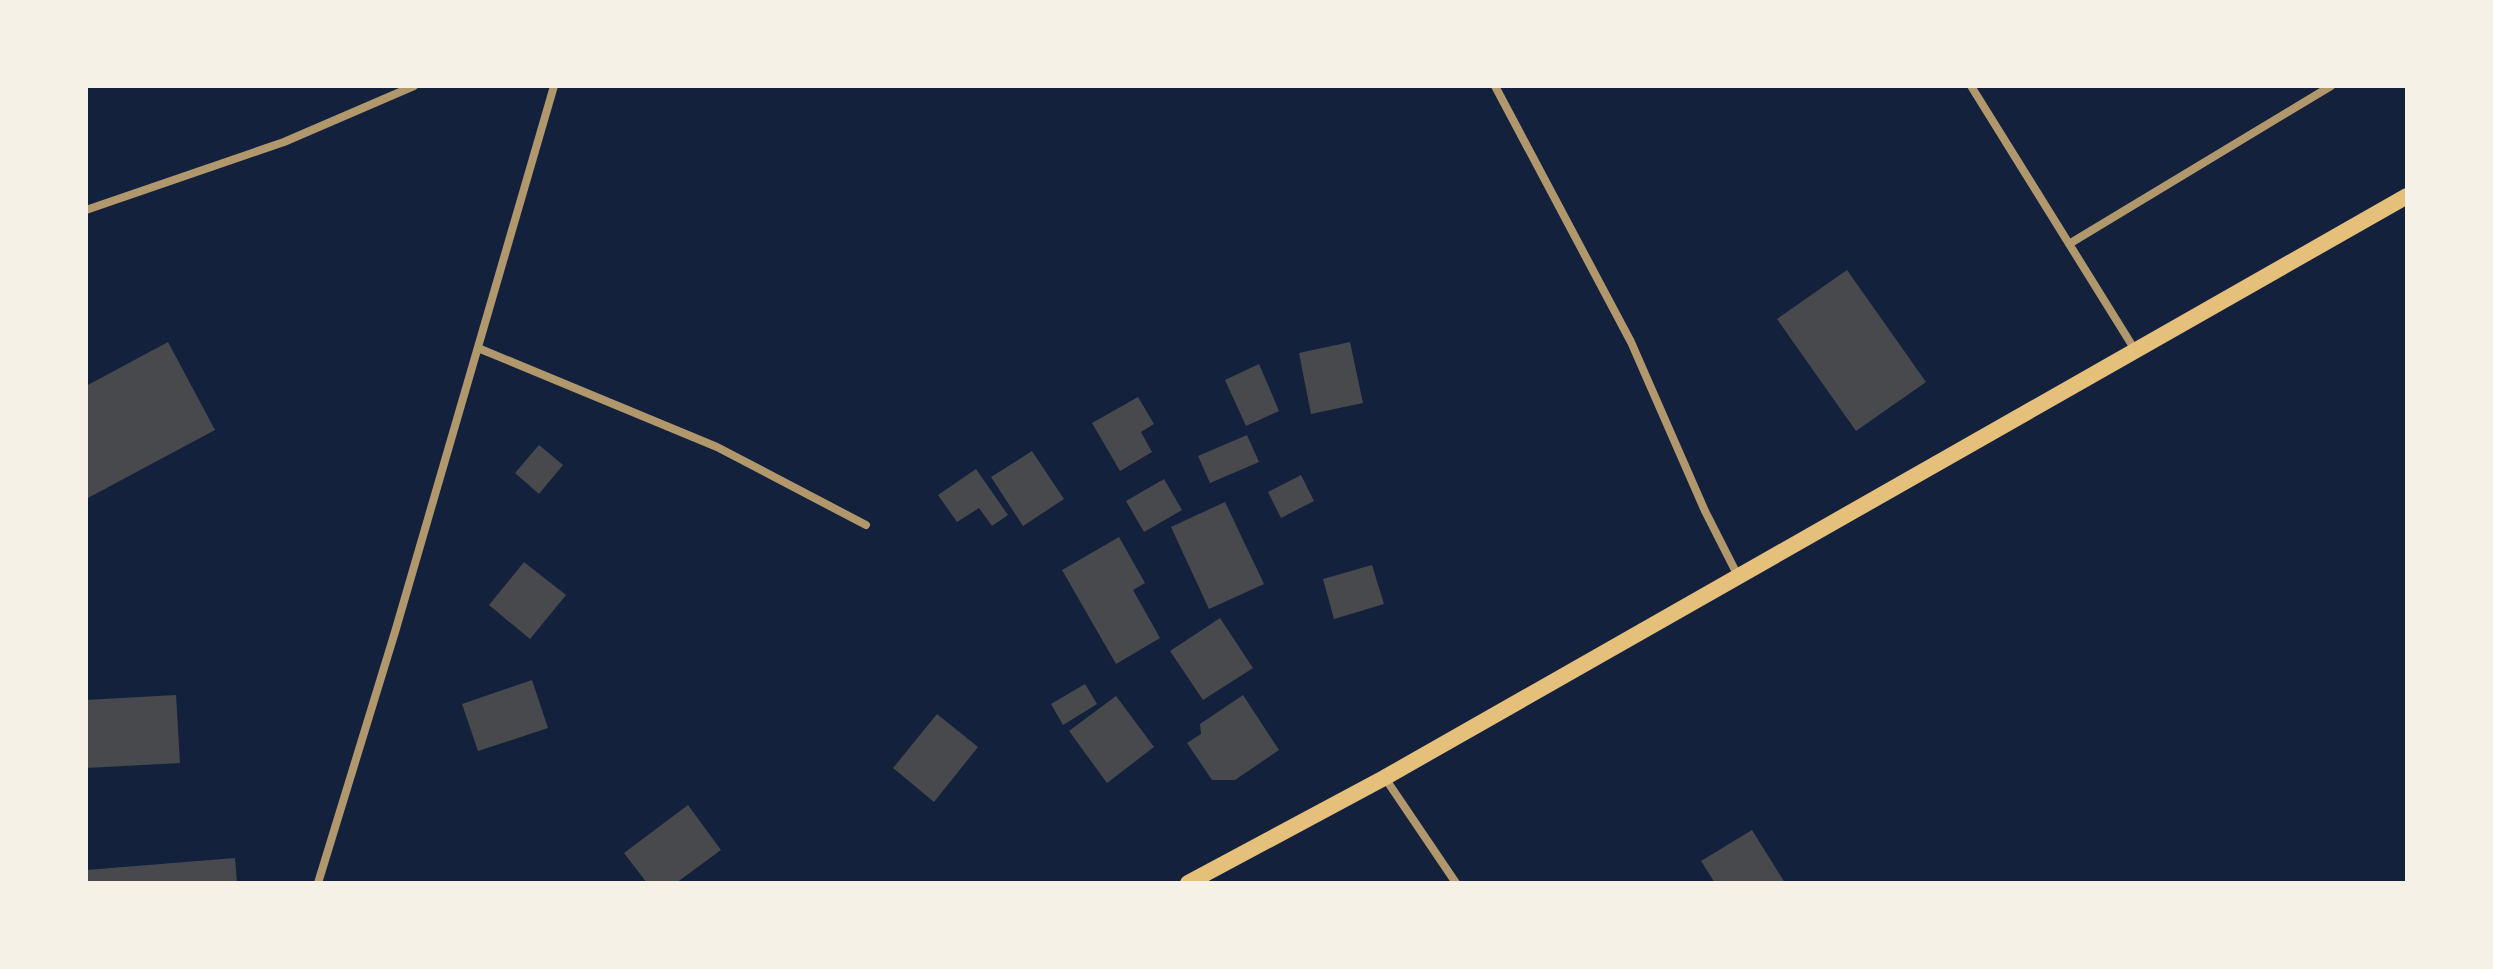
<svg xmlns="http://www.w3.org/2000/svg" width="2493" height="969" font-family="Poppins,sans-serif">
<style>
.building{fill:#48494c}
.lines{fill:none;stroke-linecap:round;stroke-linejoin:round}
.minor{stroke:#b1986c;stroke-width:8}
.secondary{stroke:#e5c07b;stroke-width:16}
</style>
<rect width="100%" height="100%" fill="#14213d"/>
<path class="building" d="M1847,270L1926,382L1856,431L1777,319Z
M168,342L215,430L86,499V386Z
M1350,342L1363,403L1311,414L1299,353Z
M1259,364L1279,411L1246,426L1225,380Z
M1138,397L1154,424L1141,432L1152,452L1120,471L1092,423Z
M1247,435L1259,462L1210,483L1198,456Z
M539,445L563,465L539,494L515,473Z
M1032,451L1064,499L1023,526L991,477Z
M976,469L1008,515L992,526L979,508L957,522L938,495Z
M1301,475L1314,501L1281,518L1268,492Z
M1164,479L1182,510L1144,532L1126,501Z
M1225,502L1264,584L1209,609L1171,527Z
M1119,537L1145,583L1133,590L1160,638L1116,664L1062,570Z
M524,562L566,595L530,639L489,605Z
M1372,565L1384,604L1334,619L1323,579Z
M1220,618L1253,668L1203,700L1170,651Z
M532,680L548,728L478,751L462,704Z
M1085,684L1097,704L1063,725L1051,704Z
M176,695L180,763L86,768V700Z
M1243,695L1279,750L1235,780H1212L1187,743L1201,734L1200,724Z
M1116,696L1154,747L1107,783L1069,731Z
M937,714L978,747L934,802L893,768Z
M688,805L721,850L676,883H647L624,853Z
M1752,830L1785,883H1715L1701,861Z
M235,858L237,883H86V870Z"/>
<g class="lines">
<path class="minor" d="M1495,86L1631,342L1705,511L1738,576
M1971,86L2135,350
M86,210L284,142L414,86
M2069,244L2331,86
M478,348L717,447L866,525
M1385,778L1456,883
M318,883L395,632L554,86"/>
<path class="secondary" d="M1188,883L1384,778L2407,196"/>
</g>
<rect width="2493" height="969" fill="none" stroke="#f6f1e7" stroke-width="176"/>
</svg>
